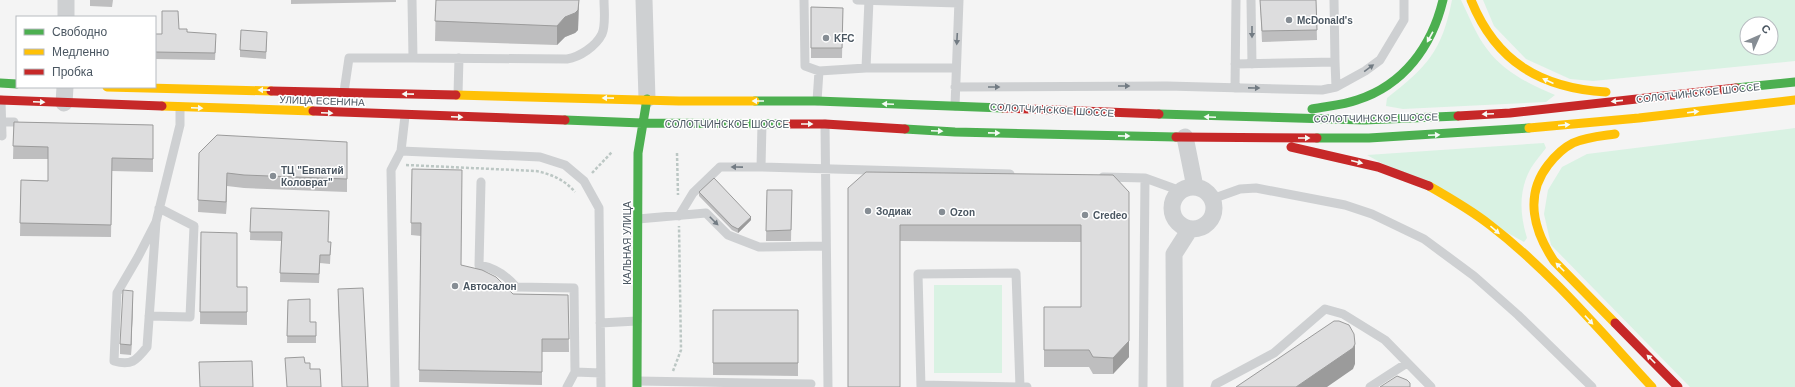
<svg xmlns="http://www.w3.org/2000/svg" width="1795" height="387" font-family="Helvetica,sans-serif">
<style>
.green{fill:#d9f2e3;fill-rule:evenodd}
.lines{fill:none;stroke-linecap:round;stroke-linejoin:round}
.path{stroke:#bcc7c4;stroke-width:2.5;stroke-dasharray:3 2;stroke-linecap:butt}
.lane{stroke:#ced0d2;stroke-width:9}
.street{stroke:#ced0d2;stroke-width:17}
.fast{stroke:#4caf50;stroke-width:9}
.slow{stroke:#ffc107;stroke-width:9}
.jam{stroke:#c62828;stroke-width:9}
.wall{fill:#bebebf}
.shaded-wall{fill:#9b9b9b}
.building{fill:#ddddde;stroke:#9b9b9b}
.oneway{fill:#727b83}
.oneway2{fill:#f6fbf6}
.poi-dot{fill:#868d94;stroke:#fff;stroke-width:1.5}
.labels{text-anchor:middle;dominant-baseline:central;stroke-width:3;stroke-linejoin:round;paint-order:stroke}
.poi-label{font-size:10px;font-weight:bold;fill:#4a5661;stroke:#fff;text-anchor:start}
.street-label{font-size:10px;fill:#4a5661;stroke:#fff}
</style>
<rect width="100%" height="100%" fill="#f4f4f4"/>
<path class="green" d="M1452,0H1461C1469,16 1476,35 1487,49C1504,72 1529,84 1555,95L1546,102L1403,109L1386,106L1387,98C1427,67 1442,51 1452,0Z
M1483,0H1795V61L1593,81L1570,79L1526,59L1494,26ZM1747,24H1771V48H1747Z
M1795,128V387H1690L1551,245L1544,214L1548,190L1562,167L1587,154Z
M1544,143L1546,148C1541,155 1535,161 1531,168C1518,191 1520,215 1527,238L1524,242L1367,155Z
M934,285H1002V373H934Z"/>
<g class="lines">
<path class="path" d="M677,153L678,195
M406,165L536,171C551,174 565,180 575,192
M592,173L612,152
M673,371L681,350L679,226"/>
<path class="lane" d="M804,0L805,66L819,71L866,68H955
M857,0L958,3
M1251,0L1252,64
M1334,0L1335,62
M413,58L567,59C580,57 596,46 602,34C606,25 604,10 604,0
M1235,64L1335,62L1336,87
M866,68L869,0
M955,87L1167,86L1322,90L1336,87L1365,71L1380,60L1404,20V0
M1235,88L1236,0
M344,92L349,58H413L412,0
M458,94L459,58
M1,100L2,136
M817,101L819,71
M955,106L959,0
M0,122H14
M825,124L828,387
M401,151L540,157L565,165L584,181L599,208L601,387
M761,167L1010,174
M1103,177L1145,178L1181,191
M481,182L479,265C495,268 506,275 516,287L574,288L575,372
M1212,199L1240,189L1256,188L1345,205L1372,214L1424,239L1474,276L1518,315L1592,387
M679,216L693,193L720,167H761L762,124
M638,219L706,213L728,235L759,247L826,246
M156,222L147,347C136,361 131,366 114,361L117,293L138,257L156,222L180,125V107
M149,316L190,317L194,226L159,208
M600,323L637,321
M638,381L811,384
M921,385L1020,387
M395,387L391,170L401,151L405,116
M567,387L575,372L601,373
M921,387L918,274L1016,273L1020,387H1027
M1143,387L1145,178
M1215,387L1216,384L1274,353L1325,309L1343,314L1385,340L1431,387
M1370,387L1407,363"/>
<path class="street" d="M644,0L647,99
M66,17V0
M64,103L65,87
M1185,137L1195,187
M1172 208a21 21 0 1 1 42 0a21 21 0 1 1-42 0Z
M1175,387L1174,254L1190,229"/>
<path class="fast" d="M0,83L17,84
M1736,88L1795,82
M755,101H817L1003,108
M1312,109C1327,106 1343,105 1357,100C1404,85 1432,46 1443,0
M1159,114L1364,120L1458,116
M565,120L642,123L785,124
M905,129L955,132L1176,137
M1317,138H1369L1529,128
M637,387L638,153L647,99"/>
<path class="slow" d="M1471,0C1496,62 1541,88 1606,92
M107,87L271,91
M456,95L679,101H755
M162,106L313,111
M1529,128L1639,118L1795,100
M1429,186C1450,198 1471,210 1490,225C1551,272 1600,331 1652,387
M1615,323L1554,261C1534,231 1524,196 1548,165C1555,156 1563,148 1573,143C1586,137 1601,136 1615,134"/>
<path class="jam" d="M271,91L456,95
M0,100L162,106
M1003,108L1159,114
M313,111L565,120
M1458,116L1510,113L1736,88
M785,124H825L905,129
M1176,137L1317,138
M1291,147L1378,167L1429,186
M1615,323L1678,387"/>
</g>
<path class="wall" d="M90,0H113L112,7L90,6Z
M291,0H396V2L291,4Z
M436,0H579L578,30L575,33L565,37L557,45L435,41Z
M1260,0H1316L1317,40L1262,42Z
M811,7L843,8L842,58H811Z
M179,29L216,41L215,60L155,59V34H162Z
M267,39L266,59L240,57V50Z
M14,122L153,125V172L112,171L111,237L20,236L21,180L48,181V159H13Z
M199,153L347,179V192L244,188L227,186L226,214L198,212Z
M412,169L461,265L513,294L568,295L569,352H542V385L419,382L421,236L411,235Z
M1113,175L1129,357L1113,374H1093L1089,367H1044V307H1081V242L900,241L848,188Z
M767,190H792L791,241H766Z
M699,192L751,220L738,233L732,230L699,196Z
M251,208L328,242H331L330,264L320,263L319,283L280,282L281,241L250,240Z
M201,232L237,287H247V325L200,324Z
M338,289L368,387H342L338,302Z
M288,300L310,322H316V343H287Z
M133,301L131,355L120,354V344Z
M713,310H798V376L713,375Z"/>
<path class="shaded-wall" d="M579,0L578,30L575,33L565,37L557,45V26Z
M227,173V186L226,214V202Z
M1129,192V357L1113,374V358Z
M751,217V220L738,233V229Z
M133,291V301L131,355V345Z
M1355,344V364L1353,369L1327,387H1296Z"/>
<path class="building" d="M436,0H579L578,10L575,13L565,17L557,26L435,21Z
M1260,0H1316L1317,30L1262,31Z
M811,7L843,8L842,48H811Z
M162,11H178L179,29H187V32L216,34L215,53L155,52V34H162Z
M241,30L267,32L266,52L240,50Z
M14,122L153,125V159L112,158L111,225L20,223L21,180L48,181V147L13,146Z
M217,135L347,142V179L244,175L227,173L226,202L198,200L199,153Z
M412,169L462,170L461,265L482,270L496,277L513,294L568,295L569,339H542V372L419,370L421,223H411Z
M866,172L1113,175L1129,192V341L1113,358L1093,357L1089,350H1044V307H1081V225H900V387H848V188Z
M714,178L751,217L738,229L732,226L699,192Z
M767,190H792L791,230L766,231Z
M251,208L329,211L328,242H331L330,255H320L319,274L280,273L282,232H250Z
M201,232L237,233V287H247V312H200Z
M363,288L368,387H342L338,289Z
M123,290L133,291L131,345L120,344Z
M310,299V322H316V336H287L288,300Z
M713,310H798V363H713Z
M1334,321H1339L1349,325L1354,334L1355,344L1353,348L1296,387H1236Z
M304,357L305,363H310V369H320L321,387H287L285,358Z
M252,361L253,387H200L199,362Z
M1397,376L1407,380L1410,383V387H1380Z"/>
<defs><path id="oneway-solid" d="M-6-.8H1V-3.2L6.5 0L1 3.2V.8H-6Z"/></defs>
<g class="oneway">
<use href="#oneway-solid" transform="translate(1252 32) rotate(90)"/>
<use href="#oneway-solid" transform="translate(957 39) rotate(93)"/>
<use href="#oneway-solid" transform="translate(1369 68) rotate(-36)"/>
<use href="#oneway-solid" transform="translate(1124 86)"/>
<use href="#oneway-solid" transform="translate(994 87)"/>
<use href="#oneway-solid" transform="translate(1254 88) rotate(1)"/>
<use href="#oneway-solid" transform="translate(737 167) rotate(-179)"/>
<use href="#oneway-solid" transform="translate(714 221) rotate(45)"/>
</g>
<g class="oneway2">
<use href="#oneway-solid" transform="translate(1430 37) rotate(119)"/>
<use href="#oneway-solid" transform="translate(1548 81) rotate(-156)"/>
<use href="#oneway-solid" transform="translate(264 90) rotate(-179)"/>
<use href="#oneway-solid" transform="translate(408 94) rotate(-179)"/>
<use href="#oneway-solid" transform="translate(608 98) rotate(-179)"/>
<use href="#oneway-solid" transform="translate(758 101) rotate(-180)"/>
<use href="#oneway-solid" transform="translate(1617 101) rotate(174)"/>
<use href="#oneway-solid" transform="translate(39 102) rotate(3)"/>
<use href="#oneway-solid" transform="translate(888 104) rotate(-178)"/>
<use href="#oneway-solid" transform="translate(197 108) rotate(2)"/>
<use href="#oneway-solid" transform="translate(1693 112) rotate(-7)"/>
<use href="#oneway-solid" transform="translate(327 113) rotate(2)"/>
<use href="#oneway-solid" transform="translate(1488 114) rotate(177)"/>
<use href="#oneway-solid" transform="translate(457 117) rotate(2)"/>
<use href="#oneway-solid" transform="translate(1210 117) rotate(-178)"/>
<use href="#oneway-solid" transform="translate(807 124)"/>
<use href="#oneway-solid" transform="translate(1564 125) rotate(-5)"/>
<use href="#oneway-solid" transform="translate(937 131) rotate(3)"/>
<use href="#oneway-solid" transform="translate(994 133) rotate(1)"/>
<use href="#oneway-solid" transform="translate(1434 135) rotate(-3)"/>
<use href="#oneway-solid" transform="translate(1124 136) rotate(1)"/>
<use href="#oneway-solid" transform="translate(1304 138)"/>
<use href="#oneway-solid" transform="translate(1357 162) rotate(14)"/>
<use href="#oneway-solid" transform="translate(1495 230) rotate(40)"/>
<use href="#oneway-solid" transform="translate(1560 267) rotate(-135)"/>
<use href="#oneway-solid" transform="translate(1589 320) rotate(47)"/>
<use href="#oneway-solid" transform="translate(1651 359) rotate(-135)"/>
</g>
<g class="poi-dot">
<circle cx="1289" cy="20" r="4"/>
<circle cx="826" cy="38" r="4"/>
<circle cx="273" cy="176" r="4"/>
<circle cx="868" cy="211" r="4"/>
<circle cx="942" cy="212" r="4"/>
<circle cx="1085" cy="215" r="4"/>
<circle cx="455" cy="286" r="4"/>
</g>
<g class="labels">
<g class="poi-label">
<text x="1297" y="20">McDonald's</text>
<text x="834" y="38">KFC</text>
<text x="281" y="170">ТЦ "Евпатий<tspan x="281" dy="12">Коловрат"</tspan></text>
<text x="876" y="211">Зодиак</text>
<text x="950" y="212">Ozon</text>
<text x="1093" y="215">Credeo</text>
<text x="463" y="286">Автосалон</text>
</g>
<g class="street-label">
<text transform="translate(1698 93) rotate(-6)">СОЛОТЧИНСКОЕ ШОССЕ</text>
<text transform="translate(322 101) rotate(2)">УЛИЦА ЕСЕНИНА</text>
<text transform="translate(1052 110) rotate(3)">СОЛОТЧИНСКОЕ ШОССЕ</text>
<text transform="translate(1376 118) rotate(-1)">СОЛОТЧИНСКОЕ ШОССЕ</text>
<text x="727" y="124">СОЛОТЧИНСКОЕ ШОССЕ</text>
<text transform="translate(627 243) rotate(-90)">КАЛЬНАЯ УЛИЦА</text>
</g>
</g>
<rect x="16" y="16" width="140" height="72" fill="#ffffff" stroke="#b7bbc0"/>
<rect x="24" y="29" width="20" height="6" fill="#4caf50" stroke="#b7bbc0"/>
<text x="52" y="36" font-size="12" fill="#4a5661">Свободно</text>
<rect x="24" y="49" width="20" height="6" fill="#ffc107" stroke="#b7bbc0"/>
<text x="52" y="56" font-size="12" fill="#4a5661">Медленно</text>
<rect x="24" y="69" width="20" height="6" fill="#c62828" stroke="#b7bbc0"/>
<text x="52" y="76" font-size="12" fill="#4a5661">Пробка</text>
<g transform="translate(1759 36) rotate(45)"><circle r="19" fill="#ffffff" stroke="#b7bbc0"/>
<path d="M0-3L7 15L0 10L-7 15Z" fill="#868d94"/>
<text y="-6" font-size="11" font-weight="bold" text-anchor="middle" fill="#4a5661">С</text>
</g>
</svg>
